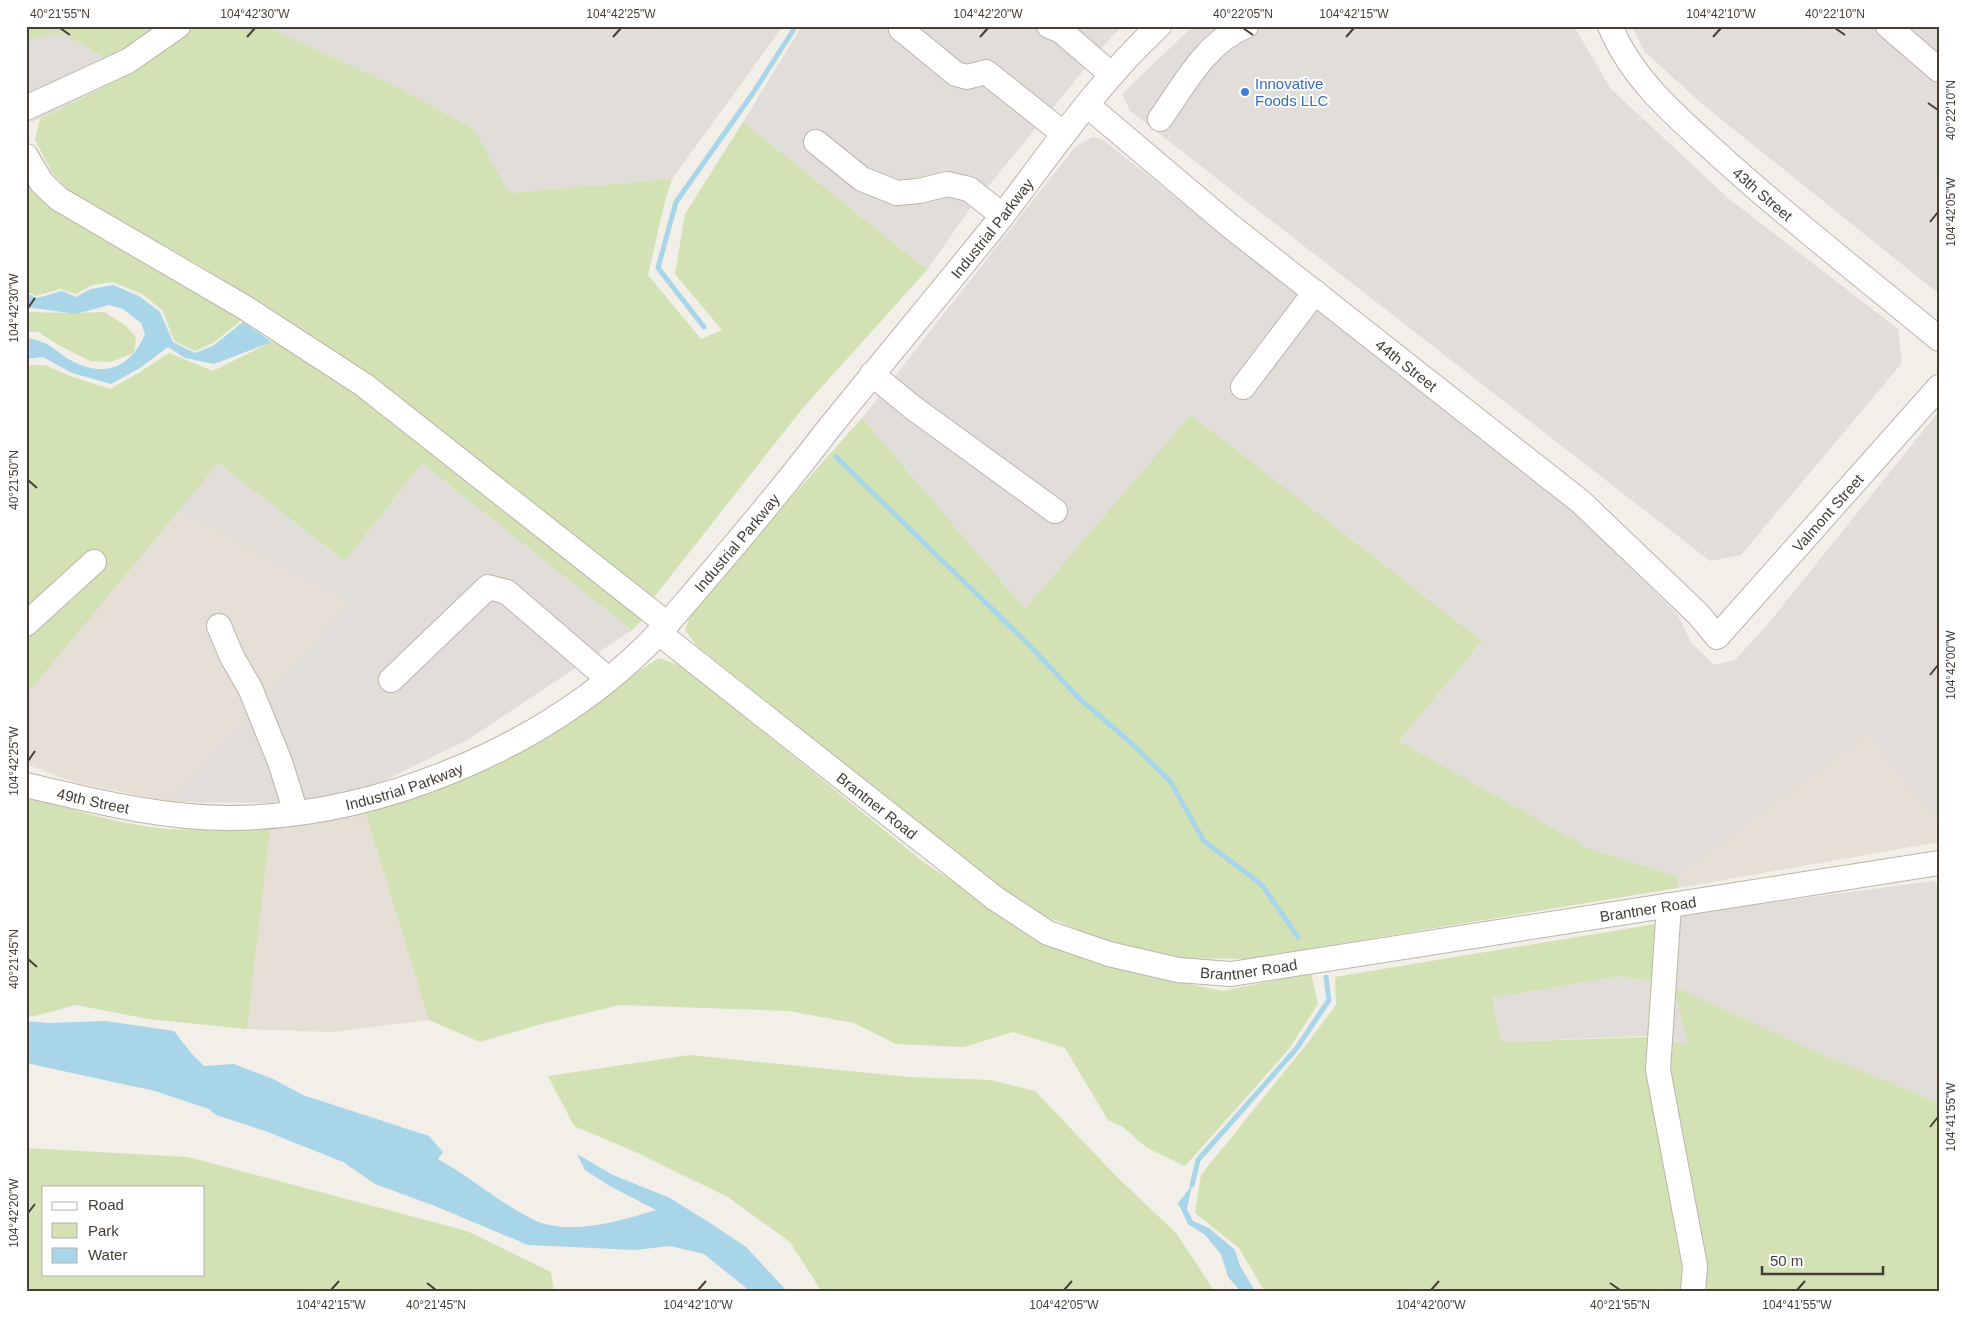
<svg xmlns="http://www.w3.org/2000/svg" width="1965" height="1318" font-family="Helvetica,sans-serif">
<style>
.residential{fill:#e5dfd6}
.industrial{fill:#e1ddd9}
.green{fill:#d2e2b4;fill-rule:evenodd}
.water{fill:#a9d5e9}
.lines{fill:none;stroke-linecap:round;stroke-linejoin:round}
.stream{stroke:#a9d5e9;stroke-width:5}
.minor-casing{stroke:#bdb5ab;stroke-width:26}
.minor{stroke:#fff;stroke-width:24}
.ticks{fill:none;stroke:#453e37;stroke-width:2}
.shop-dot{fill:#3f7fe0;stroke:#fff;stroke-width:2}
.labels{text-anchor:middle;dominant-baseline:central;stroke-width:4;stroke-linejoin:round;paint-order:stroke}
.shop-label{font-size:15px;fill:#366cbe;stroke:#fff;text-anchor:start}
.street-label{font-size:15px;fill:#453e37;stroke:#fff}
.neatline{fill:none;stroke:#453e37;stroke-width:2}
.ticks-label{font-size:12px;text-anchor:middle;fill:#453e37}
</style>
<rect width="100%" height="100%" fill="#f2eee8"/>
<path class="residential" d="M176,510L349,603L169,802L70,781L26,764V695Z
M1869,734L1939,825V842L1677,888V876Z
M364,808L429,1020L331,1032L247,1029L271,822Z"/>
<path class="industrial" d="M265,26H783L672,179L508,193L474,129L395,86Z
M802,26H1123L1111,37L971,207L927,270L743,122Z
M1196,26H1574L1610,88L1728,198L1898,329L1902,363L1741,555L1710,561L1130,111L1122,94L1189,30Z
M1632,26H1939V294L1701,103L1644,51Z
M63,33L110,61L120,79L40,119L26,123V46L35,38Z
M1093,137L1103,140L1580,517L1677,614L1692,644L1715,665L1735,660L1768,624L1939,411V825L1869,734L1677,876L1590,849L1399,741L1482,641L1192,416L1025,609L862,418L1075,147Z
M218,463L345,561L422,463L632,630L469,739L357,794L271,803L169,802L349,603L176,510Z
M1934,881L1939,888V1103L1820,1054L1673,987L1690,1044L1645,1036L1501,1042L1492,998L1620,976L1673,986L1676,929L1684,914Z"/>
<path class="green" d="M26,26H167L110,61L63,33L36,38L26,45Z
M187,26H265L395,86L474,129L509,193L672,179L664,205L648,275L701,339L722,330L675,274L685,214L743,122L927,270L802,409L651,601L340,359L200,266L69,191L53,174L35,140L40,119L120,79Z
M26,172L248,315L213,343L195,351L174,341L163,311L142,294L113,282L92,285L76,294L60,289L36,296L26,291Z
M26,312L71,313L104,312L126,326L136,337L134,353L111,362L90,361L60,346L38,332H26Z
M281,337L356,387L647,615L632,630L422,463L345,561L218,463L26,695V365H45L70,376L110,389L140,372L169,353L213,371Z
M1191,415L1482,641L1399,741L1590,849L1677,876V888L1247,959L1171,958L1094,937L1046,916L1004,891L697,646L685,630L693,608L862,418L1025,609Z
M659,658L684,667L922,861L1047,945L1115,968L1222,991L1311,973L1318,1004L1289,1049L1185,1166L1147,1148L1123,1127L1108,1120L1065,1048L1013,1032L964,1047L896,1044L854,1023L789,1011L620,1005L541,1024L480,1042L429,1020L364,808L495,763Z
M26,796C72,809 119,825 168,829C202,831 237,826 271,822L247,1029L148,1019L76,1005L35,1016L26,1015Z
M1655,924L1654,982L1620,976L1492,998L1501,1042L1649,1037L1689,1044L1673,986L1820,1054L1939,1103V1292H1265L1239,1248L1195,1213L1201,1175L1306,1045L1336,1005L1335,977Z
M690,1055L909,1077L991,1080L1035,1091L1116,1176L1176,1233L1215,1292H822L790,1242L728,1197L633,1151L574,1126L548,1076Z
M26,1148L188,1157L467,1231L551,1272L554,1292H26ZM44,1187H204V1274H44Z"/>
<path class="water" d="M113,285L139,296L160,312L173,342L195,353L213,346L243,322L272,342L214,364L185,358L168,347L140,368L111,384L72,373L43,357L26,359V337C32,339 39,341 45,343C55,348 63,357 74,362C106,378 132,366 145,334L141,323L123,309L109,305L76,314L26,307V293L37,298L62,291L76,297L91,289Z
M26,1021L48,1023L106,1021L174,1031L191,1053L204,1066L234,1064L273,1079L303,1095L429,1136L443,1152L438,1159C470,1177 499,1202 532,1219C567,1237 621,1221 656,1210L608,1185L585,1170L577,1154L613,1175L670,1198L710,1223L746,1247L788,1292H751L704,1254L670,1246L635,1250L528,1245L435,1206L375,1184L343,1162L265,1131L216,1115L209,1109L155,1091L26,1063Z
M1192,1185L1187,1209L1193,1221L1209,1228L1235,1250L1240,1266L1256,1292H1241L1228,1277L1221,1254L1205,1235L1188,1224L1178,1203Z"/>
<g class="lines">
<path class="stream" d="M704,327L658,268L676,202L753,93L796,26
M836,457L1029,645L1080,699L1131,743L1170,781L1204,841L1262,885L1298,937
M1192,1185L1198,1160L1296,1049L1329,1000L1326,977"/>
<defs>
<g id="minor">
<path d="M1049,26L1061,31L1112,75"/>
<path id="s1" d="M1610,26C1632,80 1678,118 1720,156C1790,220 1866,278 1939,339"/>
<path d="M1888,26L1939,70"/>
<path d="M901,29L956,74L967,77L986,72L1064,134"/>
<path id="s2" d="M1087,105L1229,225L1581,502L1699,615L1717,637L1939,387"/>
<path d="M26,108L128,61L178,26"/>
<path d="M1160,119C1184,85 1206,42 1246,26"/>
<path d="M816,142L862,179L897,193L919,191L947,184L969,189L1002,215"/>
<path d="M26,156L42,183L59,199L244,307L364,385L667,624"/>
<path d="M872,374L912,407L1055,511"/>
<path d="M1243,387L1315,292"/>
<path d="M26,624L94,562"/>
<path d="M219,626L232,657L250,688L280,762L296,813"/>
<path id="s3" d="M659,633L996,899L1048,933L1109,954L1178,970L1231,974L1939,863"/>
<path d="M391,680L488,587L507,592L608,679"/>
<path id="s4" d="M26,785C94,801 160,818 230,818C376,817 541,749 645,647C666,627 685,603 704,581C746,532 787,483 826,432C883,361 942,291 999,220C1050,154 1097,83 1159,26"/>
<path d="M1669,905L1658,1070L1695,1266L1693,1292"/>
</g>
</defs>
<use href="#minor" class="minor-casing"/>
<use href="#minor" class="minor"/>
</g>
<path class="ticks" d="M60,28L70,35M1243,28L1253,35M1835,28L1845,35M247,37L255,28M613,37L621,28M980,37L988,28M1346,37L1354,28M1713,37L1721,28M1928,103L1938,110M1930,222L1938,212M28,308L35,298M28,480L37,488M1930,675L1938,665M28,761L35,751M28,959L37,967M1930,1127L1938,1117M28,1213L35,1204M427,1283L436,1290M1610,1283L1620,1290M331,1290L339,1281M698,1290L706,1281M1064,1290L1072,1281M1431,1290L1439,1281M1797,1290L1805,1281"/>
<circle class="shop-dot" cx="1245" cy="92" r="5"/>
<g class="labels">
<g class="shop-label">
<text x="1255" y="83">Innovative<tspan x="1255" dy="17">Foods LLC</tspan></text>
</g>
<g class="street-label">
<text stroke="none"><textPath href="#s1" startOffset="229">43th Street</textPath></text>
<text stroke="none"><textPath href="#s4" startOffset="1210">Industrial Parkway</textPath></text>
<text stroke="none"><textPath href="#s2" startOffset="412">44th Street</textPath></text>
<text stroke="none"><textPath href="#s2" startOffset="992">Valmont Street</textPath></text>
<text stroke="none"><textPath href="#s4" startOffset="805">Industrial Parkway</textPath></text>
<text stroke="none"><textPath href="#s4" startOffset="385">Industrial Parkway</textPath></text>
<text stroke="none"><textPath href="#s4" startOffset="69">49th Street</textPath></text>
<text stroke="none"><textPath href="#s3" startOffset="278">Brantner Road</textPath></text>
<text stroke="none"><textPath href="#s3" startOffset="1102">Brantner Road</textPath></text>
<text stroke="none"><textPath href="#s3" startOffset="698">Brantner Road</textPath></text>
</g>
</g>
<rect width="1965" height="1318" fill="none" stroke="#ffffff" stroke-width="55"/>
<rect x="42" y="1186" width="162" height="90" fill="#ffffff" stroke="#b5b2af"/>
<rect x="52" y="1202" width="25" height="8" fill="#ffffff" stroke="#b5b2af"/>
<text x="88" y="1210" font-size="15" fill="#453e37">Road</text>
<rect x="52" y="1223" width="25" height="15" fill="#d2e2b4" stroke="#b5b2af"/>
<text x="88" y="1236" font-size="15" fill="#453e37">Park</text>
<rect x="52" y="1248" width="25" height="15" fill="#a9d5e9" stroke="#b5b2af"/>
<text x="88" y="1260" font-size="15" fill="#453e37">Water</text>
<path d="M1762 1266v8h121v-8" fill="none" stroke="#453e37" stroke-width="2.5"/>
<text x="1770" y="1266" font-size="15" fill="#453e37" stroke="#ffffff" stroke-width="4" paint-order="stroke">50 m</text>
<rect x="28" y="28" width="1910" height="1262" class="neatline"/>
<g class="ticks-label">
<text x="60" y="18">40°21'55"N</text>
<text x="255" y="18">104°42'30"W</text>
<text x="621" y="18">104°42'25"W</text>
<text x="988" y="18">104°42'20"W</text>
<text x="1243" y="18">40°22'05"N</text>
<text x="1354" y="18">104°42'15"W</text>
<text x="1721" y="18">104°42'10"W</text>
<text x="1835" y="18">40°22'10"N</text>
<text transform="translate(1951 110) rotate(-90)" y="4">40°22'10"N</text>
<text transform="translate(1951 212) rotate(-90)" y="4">104°42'05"W</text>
<text transform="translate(14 308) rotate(-90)" y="4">104°42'30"W</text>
<text transform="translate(14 480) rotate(-90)" y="4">40°21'50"N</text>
<text transform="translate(1951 665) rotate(-90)" y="4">104°42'00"W</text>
<text transform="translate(14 761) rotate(-90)" y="4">104°42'25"W</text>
<text transform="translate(14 959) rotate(-90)" y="4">40°21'45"N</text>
<text transform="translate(1951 1117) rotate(-90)" y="4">104°41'55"W</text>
<text transform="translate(14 1213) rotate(-90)" y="4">104°42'20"W</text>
<text x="331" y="1309">104°42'15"W</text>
<text x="436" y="1309">40°21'45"N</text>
<text x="698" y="1309">104°42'10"W</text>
<text x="1064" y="1309">104°42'05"W</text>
<text x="1431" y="1309">104°42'00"W</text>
<text x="1620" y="1309">40°21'55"N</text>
<text x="1797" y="1309">104°41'55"W</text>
</g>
</svg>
